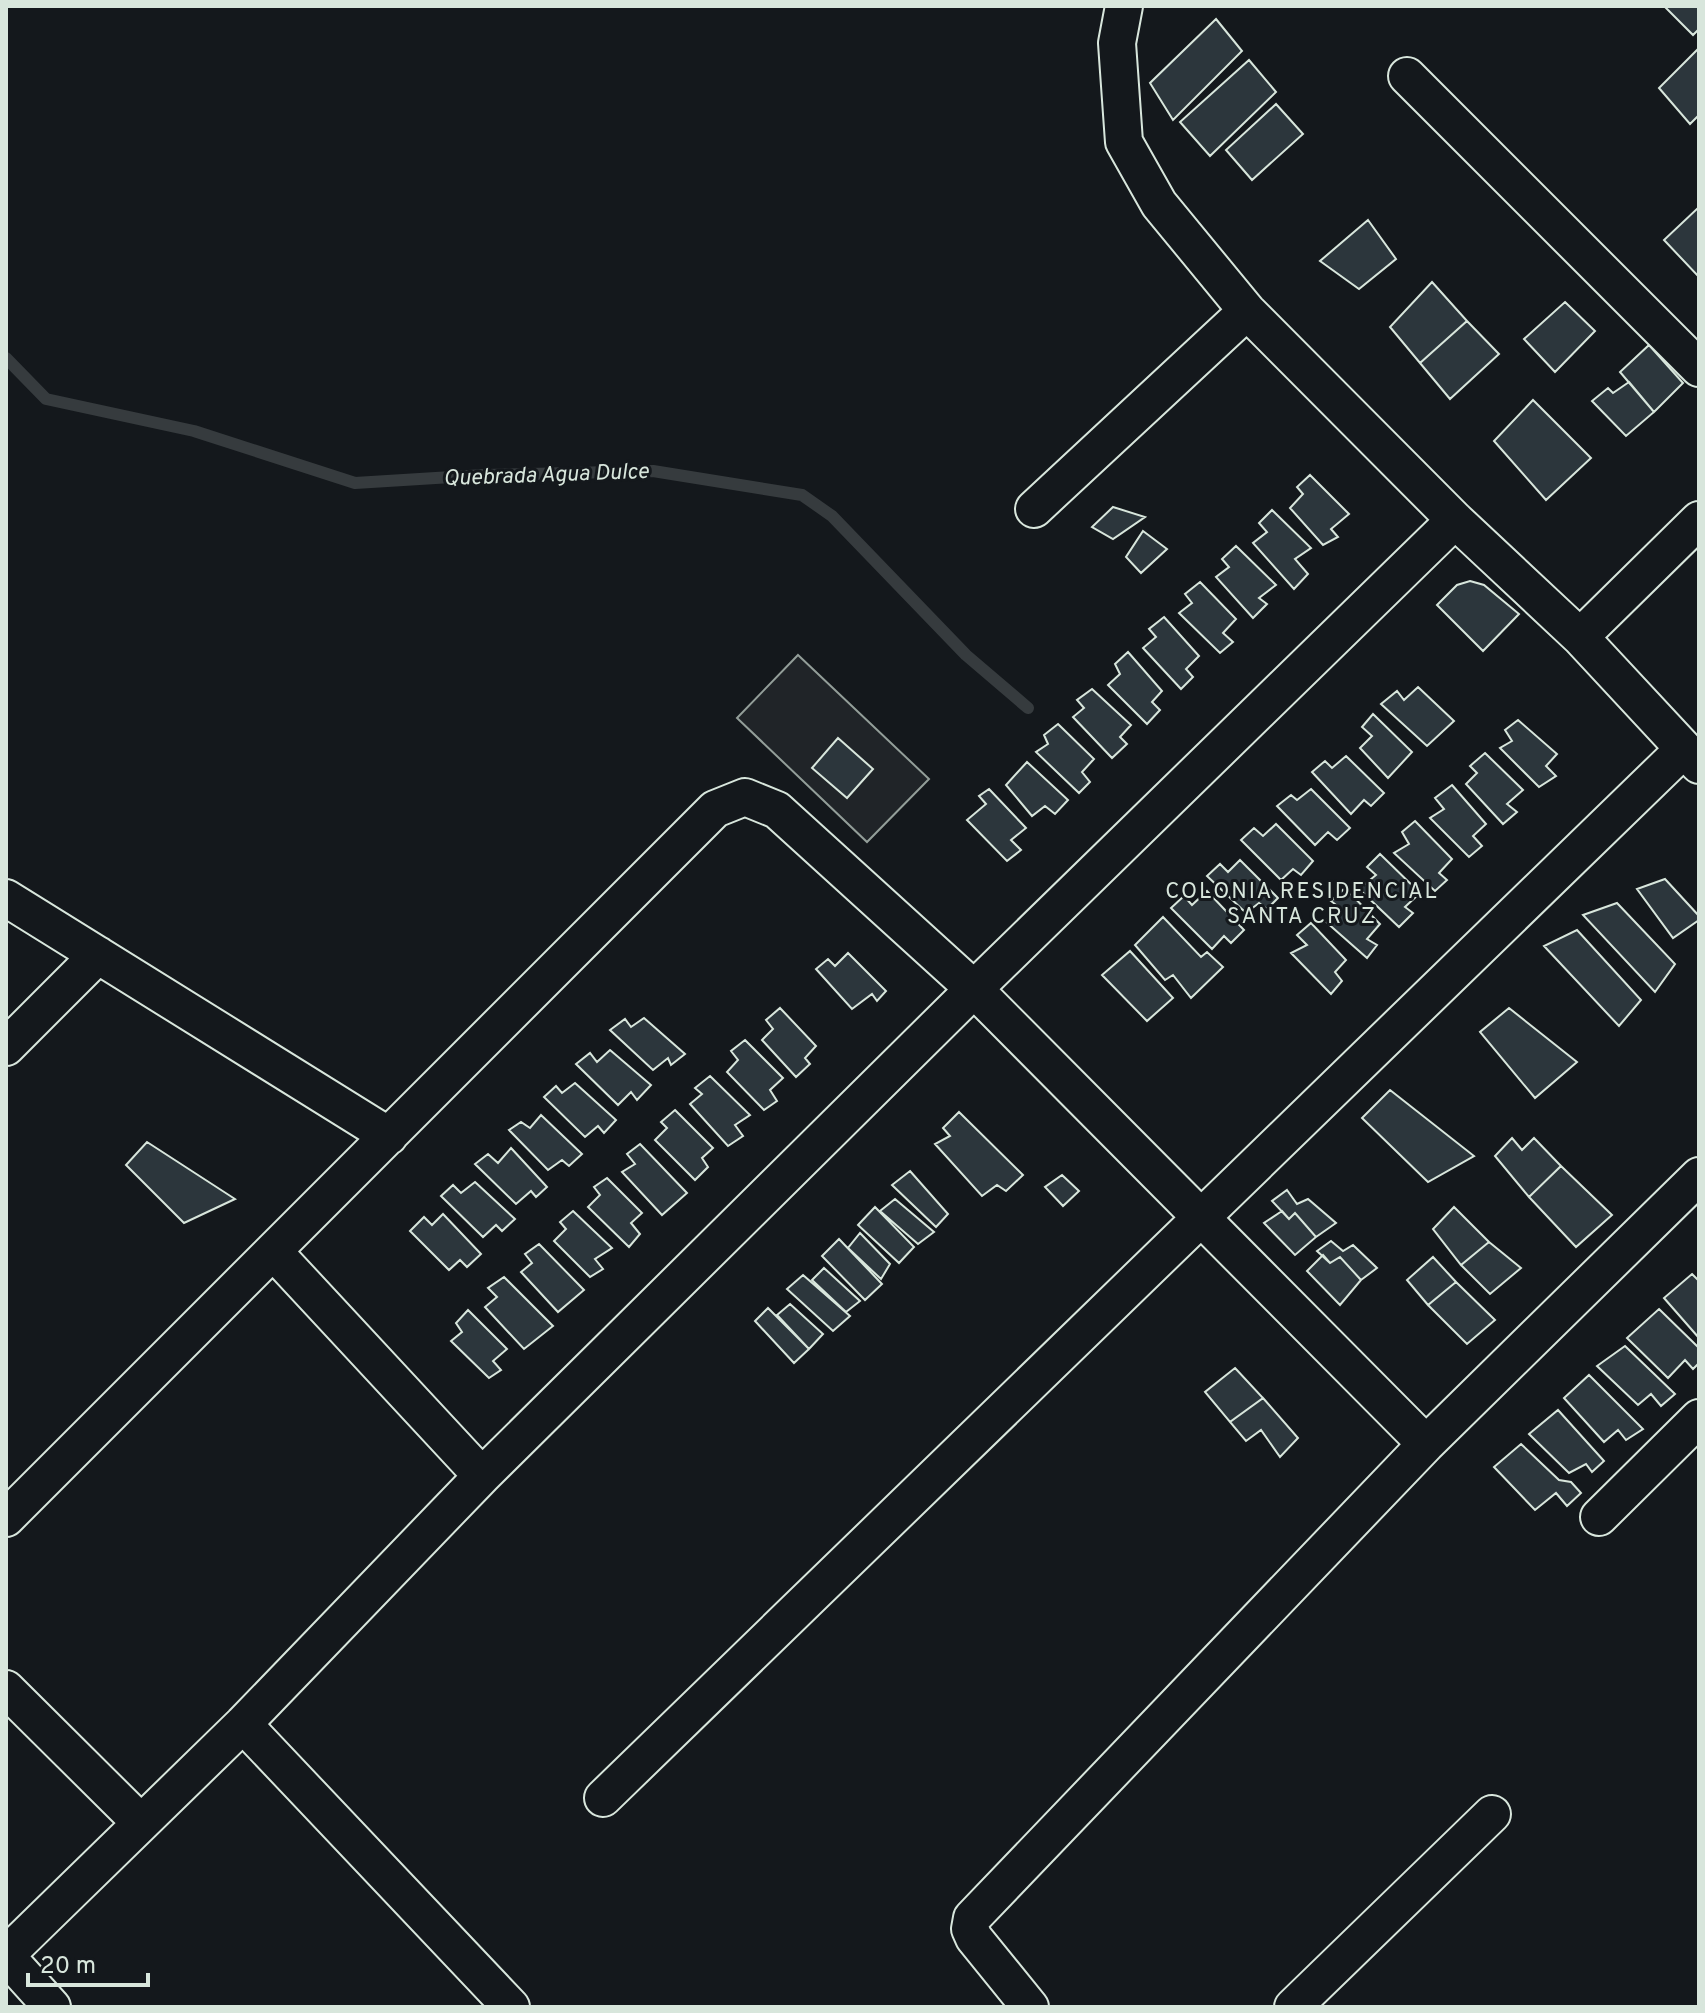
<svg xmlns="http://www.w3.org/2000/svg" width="1705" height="2013" font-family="Overpass,sans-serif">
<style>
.green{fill:#202428;stroke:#939e99;stroke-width:2}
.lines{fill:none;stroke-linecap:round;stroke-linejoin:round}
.stream{stroke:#363b3e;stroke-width:12}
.building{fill:#2c363c;stroke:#d8e6dc;stroke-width:2}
.street-casing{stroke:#d8e6dc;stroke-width:40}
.street{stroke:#14181c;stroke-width:36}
.labels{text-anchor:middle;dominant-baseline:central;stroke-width:6;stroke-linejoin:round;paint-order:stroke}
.water-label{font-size:22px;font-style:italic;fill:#d8e6dc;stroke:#14181c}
.neighbourhood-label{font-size:22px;letter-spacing:2px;fill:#d8e6dc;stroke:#14181c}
</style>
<rect width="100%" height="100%" fill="#14181c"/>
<path class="green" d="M798,655L929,779L867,842L737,718Z"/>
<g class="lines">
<path class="stream" d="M6,358L46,399L194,431L355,483L484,475L653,471L802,495L832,516L966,655L1028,708"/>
</g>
<path class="building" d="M1664,6H1699V29L1693,35Z
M1216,19L1242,51L1173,120L1150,83Z
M1699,48V115L1690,124L1659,88Z
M1249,60L1276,92L1210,156L1180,122Z
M1276,104L1303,134L1252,180L1226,150Z
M1699,207V277L1664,240Z
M1368,220L1396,259L1359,289L1320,261Z
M1432,282L1467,321L1420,363L1390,327Z
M1565,302L1595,331L1555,372L1524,339Z
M1467,321L1499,354L1450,399L1420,363Z
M1649,345L1683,383L1654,412L1620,372Z
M1629,382L1654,412L1626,436L1592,401L1608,388L1613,393Z
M1533,400L1591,458L1546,500L1494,441Z
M1310,475L1349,514L1331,529L1338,537L1323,545L1290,508L1303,494L1297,487Z
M1113,507L1145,517L1113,539L1092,527Z
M1272,510L1311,548L1295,559L1308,574L1294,589L1253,543L1267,532L1259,523Z
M1143,531L1167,549L1141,573L1126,557Z
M1236,546L1276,585L1259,598L1267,604L1253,618L1216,577L1229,567L1222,559Z
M1470,581L1484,585L1519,614L1483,651L1437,605L1457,585Z
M1200,582L1236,619L1223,633L1233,642L1220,653L1179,613L1192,603L1185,594Z
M1164,617L1199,656L1186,669L1193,677L1181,689L1143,648L1156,637L1149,629Z
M1128,652L1162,691L1152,702L1160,710L1147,724L1108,685L1120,674L1115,664Z
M1418,687L1454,721L1427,746L1381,704L1397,691L1404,700Z
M1092,689L1131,725L1120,737L1127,744L1112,758L1073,717L1084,708L1077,700Z
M1373,714L1412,752L1388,778L1360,748L1372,736L1362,727Z
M1518,720L1557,754L1546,766L1556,776L1539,787L1500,748L1512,741L1505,730Z
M1058,724L1094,759L1082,772L1090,782L1079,793L1036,752L1048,744L1044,735Z
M838,738L873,769L847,798L812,768Z
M1485,753L1523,790L1507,804L1517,812L1503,824L1466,784L1477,773L1470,766Z
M1346,756L1384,793L1371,806L1364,800L1351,814L1312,772L1325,761L1332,768Z
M1027,762L1068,800L1055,814L1045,806L1032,816L1006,785Z
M1452,785L1486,824L1473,836L1482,846L1469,857L1430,818L1444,809L1435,798Z
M989,789L1026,828L1011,840L1021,850L1007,861L967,820L986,804L979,796Z
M1311,789L1350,828L1337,840L1328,832L1315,845L1277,806L1291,795L1297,800Z
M1415,821L1452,859L1439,873L1447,880L1435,891L1394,853L1409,844L1402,832Z
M1276,824L1313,861L1301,875L1293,869L1281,880L1241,840L1254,828L1263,836Z
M1380,854L1420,893L1405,907L1413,913L1399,927L1359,889L1376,875L1367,867Z
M1240,860L1278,898L1267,909L1259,903L1246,913L1207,876L1220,864L1228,872Z
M1665,879L1699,916V920L1673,938L1637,889Z
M1345,888L1380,924L1367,939L1377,945L1367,958L1325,921L1340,908L1331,901Z
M1207,891L1244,930L1231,943L1224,936L1212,949L1171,908L1184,896L1192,905Z
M1617,903L1675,964L1655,992L1583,915Z
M1163,917L1201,957L1207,952L1223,967L1191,998L1173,975L1165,980L1135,945Z
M1311,923L1346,960L1335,972L1342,981L1331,994L1291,953L1307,945L1297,935Z
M1577,930L1641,1000L1619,1026L1544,946Z
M1130,951L1173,998L1147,1021L1102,975Z
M848,953L886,991L877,1001L872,994L852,1009L816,969L828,959L835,966Z
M780,1008L816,1046L805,1058L810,1064L796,1077L762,1040L773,1029L766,1020Z
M1509,1008L1577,1062L1535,1098L1480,1032Z
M644,1018L685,1054L671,1065L668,1058L653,1070L610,1030L625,1019L631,1027Z
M745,1040L783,1078L770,1090L777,1101L764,1110L727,1072L738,1060L731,1051Z
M610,1050L651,1085L637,1100L631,1092L618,1105L576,1064L590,1053L597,1062Z
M710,1076L750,1115L735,1125L743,1136L728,1146L690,1104L702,1094L695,1088Z
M575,1083L616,1120L604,1133L598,1126L585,1137L544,1097L556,1086L562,1093Z
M1390,1090L1474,1156L1428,1182L1362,1118Z
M675,1110L713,1148L702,1158L708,1167L695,1180L655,1140L667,1128L661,1122Z
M959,1112L1023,1175L1006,1191L997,1185L982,1196L935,1144L950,1136L943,1128Z
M541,1115L582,1154L569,1166L562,1160L548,1170L509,1130L521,1122L530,1128Z
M1512,1138L1522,1150L1534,1138L1561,1166L1529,1197L1495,1156Z
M147,1142L235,1199L184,1223L126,1165Z
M640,1144L687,1193L662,1215L622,1172L635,1164L627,1154Z
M511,1148L547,1187L536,1197L531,1191L516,1204L475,1164L488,1154L498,1163Z
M1561,1166L1612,1215L1576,1247L1529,1197Z
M910,1171L948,1214L936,1227L892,1185Z
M1062,1175L1079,1191L1063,1206L1045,1187Z
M607,1178L642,1213L631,1223L640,1234L629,1247L588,1207L600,1195L594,1187Z
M475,1182L515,1219L502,1231L496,1225L483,1237L441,1196L453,1185L461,1193Z
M1287,1190L1297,1204L1308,1199L1336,1223L1316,1237L1295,1213L1289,1219L1272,1201Z
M895,1199L934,1232L918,1244L880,1211Z
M875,1207L914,1247L899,1263L858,1225Z
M1454,1207L1489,1242L1461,1265L1433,1229Z
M573,1211L612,1248L595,1259L603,1269L590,1277L554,1241L566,1229L560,1222Z
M1282,1211L1289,1219L1295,1213L1316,1237L1295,1255L1264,1223Z
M443,1214L481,1254L467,1267L460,1260L449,1270L410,1231L424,1217L432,1225Z
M860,1233L890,1264L881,1279L848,1248Z
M839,1239L882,1284L865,1300L822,1256Z
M1331,1241L1343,1251L1353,1245L1377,1268L1361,1280L1340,1257L1330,1263L1317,1251Z
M1489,1242L1521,1268L1490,1294L1461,1265Z
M539,1244L584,1290L558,1312L521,1272L532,1263L525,1254Z
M1323,1255L1330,1263L1340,1257L1361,1280L1340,1305L1307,1271Z
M1433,1257L1456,1282L1428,1305L1407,1280Z
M824,1268L860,1301L846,1312L812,1280Z
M1692,1274L1699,1281V1338L1664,1298Z
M803,1275L850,1316L833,1331L787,1289Z
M504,1277L553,1326L524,1349L485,1307L497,1297L488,1288Z
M1456,1282L1495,1320L1467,1344L1428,1305Z
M790,1304L823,1334L809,1349L777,1315Z
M768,1308L809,1349L794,1363L755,1321Z
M1659,1309L1699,1348V1363L1693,1369L1685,1360L1668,1378L1627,1338Z
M468,1310L507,1349L493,1361L501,1370L489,1378L451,1341L462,1332L456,1323Z
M1625,1346L1675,1394L1661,1406L1651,1394L1638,1405L1597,1366Z
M1235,1368L1263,1398L1230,1422L1205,1392Z
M1589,1375L1643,1429L1626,1440L1618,1430L1604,1442L1564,1398Z
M1263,1398L1298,1438L1280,1457L1261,1430L1246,1441L1230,1422Z
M1558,1410L1604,1461L1592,1472L1586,1464L1569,1473L1529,1434Z
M1521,1444L1559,1480L1571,1482L1581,1493L1567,1506L1556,1493L1535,1510L1494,1467Z"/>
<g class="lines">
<defs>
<path id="street" d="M1124,6L1117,43L1124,142L1159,204L1247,311L1455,520L1580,637L1699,765
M1407,76L1699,368
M1034,509L1247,311
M1580,637L1699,520
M6,898L389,1136
M6,1047L98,955
M273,1251L482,1476
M1599,1517L1699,1418
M6,1518L715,809L745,797L777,810L974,989L1426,1444
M6,1689L140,1822
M243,1724L511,2007
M603,1798L1684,749
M6,1955L243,1724L482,1476L974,989L1455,520
M6,1956L52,2007
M1030,2007L974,1938L970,1929L972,1918L1426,1444L1699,1176
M1293,2007L1492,1814"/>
</defs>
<use href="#street" class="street-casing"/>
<use href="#street" class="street"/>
</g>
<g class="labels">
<g class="water-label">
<text transform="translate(546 476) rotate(-2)">Quebrada Agua Dulce</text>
</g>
<g class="neighbourhood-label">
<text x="1302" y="892">COLONIA RESIDENCIAL<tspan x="1302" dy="25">SANTA CRUZ</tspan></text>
</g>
</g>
<rect width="1705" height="2013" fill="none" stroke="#d8e6dc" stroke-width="16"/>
<path d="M28 1973v12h120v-12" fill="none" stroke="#d8e6dc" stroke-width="4"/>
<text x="40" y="1973" font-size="24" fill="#d8e6dc" stroke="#14181c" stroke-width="6" paint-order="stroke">20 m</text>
</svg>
